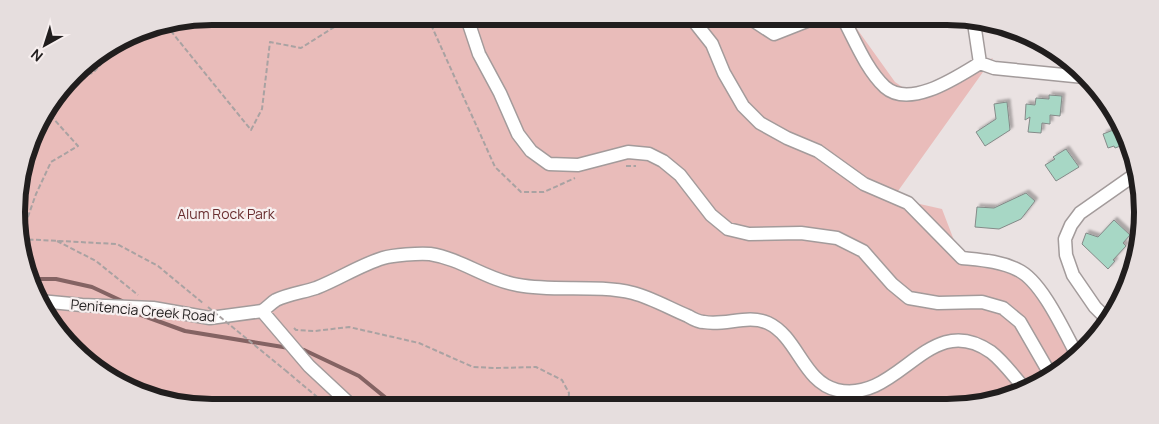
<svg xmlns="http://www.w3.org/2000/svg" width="1159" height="424" font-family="Manrope,sans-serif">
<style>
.green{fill:#e9bcba}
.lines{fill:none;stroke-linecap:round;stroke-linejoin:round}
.stream{stroke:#846363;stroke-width:4}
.building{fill:#a7d7c5;stroke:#848a88;filter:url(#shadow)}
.minor-casing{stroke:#a39b9b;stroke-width:15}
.path{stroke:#a9a2a2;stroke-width:2;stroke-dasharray:5 2.5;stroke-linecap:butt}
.minor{stroke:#fff;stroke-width:12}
.path-bridge{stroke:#a9a2a2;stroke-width:2;stroke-dasharray:5 2.5;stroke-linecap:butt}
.labels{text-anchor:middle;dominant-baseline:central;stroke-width:4.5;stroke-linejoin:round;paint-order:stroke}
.park-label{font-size:14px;fill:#692d2f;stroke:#f7efef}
.street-label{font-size:14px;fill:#211e1e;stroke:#f7efef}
.rim{fill:none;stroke:#211e1e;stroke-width:6}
</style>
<defs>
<filter id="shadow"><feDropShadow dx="3" dy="-3" stdDeviation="1" flood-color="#0004"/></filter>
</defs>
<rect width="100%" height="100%" fill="#eae2e2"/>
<path class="green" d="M212,16L852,22L895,82L908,91L925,86L993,58L893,198L942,209L960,256L1019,267L1045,294L1083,351L1076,359L1033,388L973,406L212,408L162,401L103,375L49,321L23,262L18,187L37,125L83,65L137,31Z"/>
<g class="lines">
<path class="stream" d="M31,279H56L92,287L122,301
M133,312L185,331L289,348
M298,349L304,350L359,376L397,407
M552,407L582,402L594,407"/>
</g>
<path class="building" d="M1049,95L1062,96L1060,116L1050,115V124L1042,123L1041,133L1028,132L1030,117L1025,120L1026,104L1035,105L1036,98L1049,99Z
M1007,102L1010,130L985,146L976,132L996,119L994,104Z
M1121,127L1126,144L1115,148L1114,146L1108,148L1103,134Z
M1066,149L1079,167L1056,181L1045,165L1055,159L1053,157Z
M1026,193L1035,201L1021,219L999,229L975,227L977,207L994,208Z
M1114,220L1130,235L1123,243L1126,246L1113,260L1115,261L1108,269L1082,244L1086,233L1098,237Z"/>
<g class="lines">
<defs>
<path id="minor" d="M467,18L479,54L500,93L518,134L531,151L549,164L578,165L628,152L649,154L663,161L680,175L711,215L728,229L749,234L801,233L837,238L863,251L892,284L909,298L938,303L982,302L1003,308L1020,322L1046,367L1052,375
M693,20L712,44L724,73L743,106L760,123L787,138L818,151L864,184L908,203L962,258C981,260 1000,261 1018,270C1042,281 1065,333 1078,357
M754,21L774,34L807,21
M845,22C856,43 867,70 885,87C910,109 957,77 980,63L994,68L1084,77
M974,23L980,63
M40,301L82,305L153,308L210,318L262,311
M262,311C267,308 271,303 276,300C288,294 304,292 316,288C339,279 360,265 383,258C393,255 419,253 430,254C462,259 487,280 518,285C556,292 595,284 633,293C652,298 671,309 688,316C693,319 699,322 704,322C725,326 748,314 768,323C798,337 803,382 837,390C900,404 928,308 991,352C1004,362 1015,378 1026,390
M262,311L309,366L353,407
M1108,320L1095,307L1073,275L1066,255L1065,239L1071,225L1080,213L1137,173"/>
</defs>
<use href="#minor" class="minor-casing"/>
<path class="path" d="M428,18L495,167L521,192H544L575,178
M166,25L251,130L262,109L270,42L301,48L350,17
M73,78L93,73L125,38
M626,166H636
M21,239L117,244L158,266L204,304
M27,239L25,225L36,194L51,162L78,146L51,116L41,120
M57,241L96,261L138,295
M294,328L296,330L315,331L349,327L419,343L473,367L496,368L536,367L562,380L569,393L568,407
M285,370L329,407"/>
<use href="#minor" class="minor"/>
<path class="path-bridge" d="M208,307L285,370"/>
</g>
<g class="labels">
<g class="park-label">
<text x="226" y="213">Alum Rock Park</text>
</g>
<g class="street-label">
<text transform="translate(143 310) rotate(5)">Penitencia Creek Road</text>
</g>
</g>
<path d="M0 0H1159V424H0ZM212 25H947A187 187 0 0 1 1134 212V212A187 187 0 0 1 947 399H212A187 187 0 0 1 25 212V212A187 187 0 0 1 212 25Z" fill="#e6dede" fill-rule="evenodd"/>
<path class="rim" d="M212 25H947A187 187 0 0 1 1134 212V212A187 187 0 0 1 947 399H212A187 187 0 0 1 25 212V212A187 187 0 0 1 212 25Z"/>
<g transform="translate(45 45) rotate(219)" stroke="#f7efef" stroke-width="4" paint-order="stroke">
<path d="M0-4L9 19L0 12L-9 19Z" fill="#211e1e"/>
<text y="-8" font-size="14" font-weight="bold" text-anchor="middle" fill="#211e1e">N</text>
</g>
</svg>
